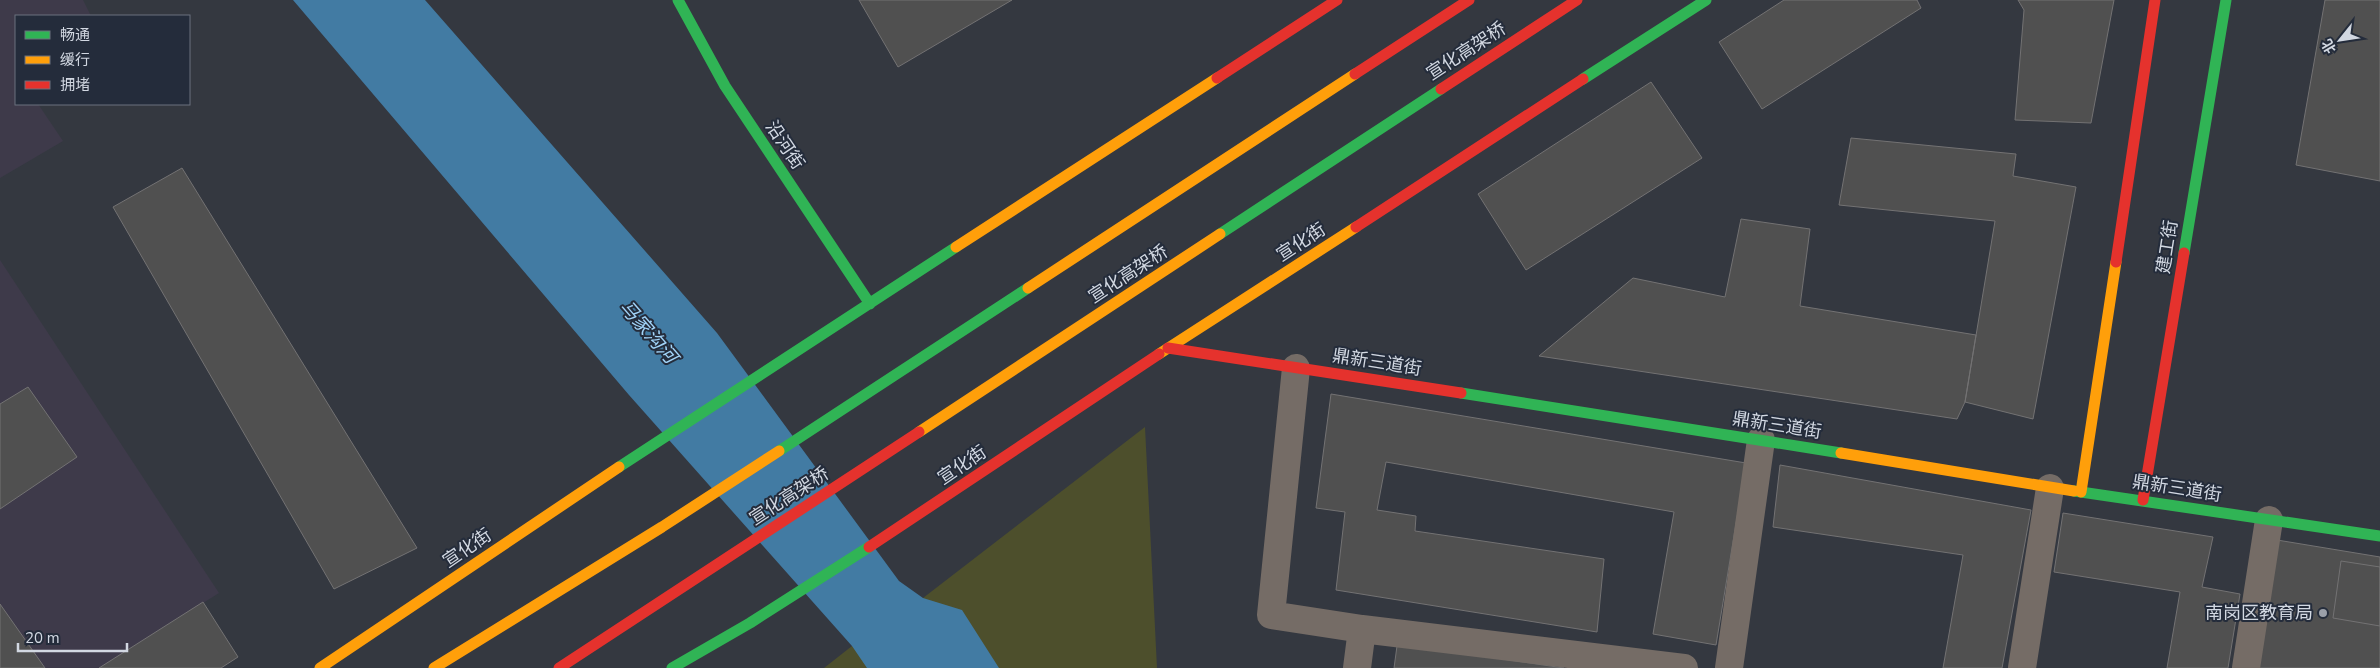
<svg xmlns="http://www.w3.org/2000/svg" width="2380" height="668" font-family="'Nunito Sans','Noto Sans SC',sans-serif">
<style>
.education{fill:#3e3a4a}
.green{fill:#4d4f2c}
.water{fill:#427ba3}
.building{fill:#505050;stroke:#737273}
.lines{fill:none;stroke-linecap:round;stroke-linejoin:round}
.street{stroke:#756c66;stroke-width:28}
.fast{stroke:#30b455;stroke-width:11}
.slow{stroke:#ff9f0a;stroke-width:11}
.jam{stroke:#e5322d;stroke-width:11}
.poi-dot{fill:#9ba0a9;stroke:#242c3b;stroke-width:2}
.labels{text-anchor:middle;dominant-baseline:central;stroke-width:4;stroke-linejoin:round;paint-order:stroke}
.street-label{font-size:18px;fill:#d2d8e2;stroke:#242c3b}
.poi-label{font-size:18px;fill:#d2d8e2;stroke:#242c3b;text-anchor:end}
.water-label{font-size:19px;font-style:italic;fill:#a2d4f9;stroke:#242c3b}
</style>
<rect width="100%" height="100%" fill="#343840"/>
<path class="education" d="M0,0H83L91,16H16V104H38L63,141L0,178Z
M0,260L219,593L99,668H0Z"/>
<path class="green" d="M1145,427L1157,668H824L852,646L923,598Z"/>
<path class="water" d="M293,0H425L717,333L899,581L923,598L962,610L999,668H867L852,646L629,395Z"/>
<path class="building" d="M859,0H1012L898,67Z
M1784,0H1917L1921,8L1762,109L1719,42Z
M2018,0H2114L2091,123L2015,120L2024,10Z
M2325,0H2380V181L2296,165Z
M1651,82L1702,158L1526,270L1478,194Z
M1851,138L2016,154L2013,176L2076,187L2033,419L1965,402L1995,221L1839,205Z
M182,168L417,548L334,589L113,207Z
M1741,219L1810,229L1800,306L1976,335L1965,402L1957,419L1539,356L1633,278L1725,297Z
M28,387L77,457L0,509V404Z
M1331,394L1746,463L1716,645L1653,634L1674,512L1386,462L1377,510L1416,516L1415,531L1604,559L1597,632L1336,590L1345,512L1316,508Z
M1780,465L2031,510L2002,668H1943L1963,555L1773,527Z
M2063,513L2213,537L2202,587L2240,594L2228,668H2167L2180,592L2054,572Z
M2277,540L2380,557V668H2259Z
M2341,561L2380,567V626L2333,618Z
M203,602L238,657L221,668H99Z
M0,604L45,668H0Z
M1397,646L1454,652L1564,668H1394Z"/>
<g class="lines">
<path class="street" d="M1296,368L1271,615L1362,629L1684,668
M1357,668L1362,629
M1729,668L1761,440
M2022,668L2050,488
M2246,668L2269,520"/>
<path class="fast" d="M678,0L725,86L870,304
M1583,79L1706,0
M1220,234L1441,89
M2184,253L2226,0
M1461,393L1841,453
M779,451L1028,288
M619,467L956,247
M2074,491L2380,536
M672,668L750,623L869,547"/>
<path class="slow" d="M956,247L1217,78
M1028,288L1355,74
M1159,354L1356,227
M919,432L1220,234
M1841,453L2074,491
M2081,492L2116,262
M320,668L619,467
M434,668L662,527L779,451"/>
<path class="jam" d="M1355,74L1469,0
M1217,78L1337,0
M1441,89L1577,0
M1356,227L1583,79
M2116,262L2155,0
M1168,348L1461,393
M2143,500L2184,253
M869,547L1159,354
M559,668L919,432"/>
</g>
<circle class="poi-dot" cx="2323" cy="613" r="5"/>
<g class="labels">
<g class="street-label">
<text transform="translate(1466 51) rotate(-33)">宣化高架桥</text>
<text transform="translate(785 145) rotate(56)">沿河街</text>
<text transform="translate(1301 242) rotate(-33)">宣化街</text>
<text transform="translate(2167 247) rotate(-81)">建工街</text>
<text transform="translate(1128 274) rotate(-33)">宣化高架桥</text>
<text transform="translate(1377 362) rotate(9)">鼎新三道街</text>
<text transform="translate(1777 425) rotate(9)">鼎新三道街</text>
<text transform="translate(962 465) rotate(-34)">宣化街</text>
<text transform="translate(2177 488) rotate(9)">鼎新三道街</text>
<text transform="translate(789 496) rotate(-33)">宣化高架桥</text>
<text transform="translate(467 548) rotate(-34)">宣化街</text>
</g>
<g class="poi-label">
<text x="2313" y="613">南岗区教育局</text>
</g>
<g class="water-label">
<text transform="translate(648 332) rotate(49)">马家沟河</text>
</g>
</g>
<rect x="15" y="15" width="175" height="90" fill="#242c3b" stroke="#6a717e"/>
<rect x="25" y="31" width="25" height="8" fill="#30b455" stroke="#6a717e"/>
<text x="60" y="40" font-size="15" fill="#d2d8e2">畅通</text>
<rect x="25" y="56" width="25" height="8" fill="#ff9f0a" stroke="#6a717e"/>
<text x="60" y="65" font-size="15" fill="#d2d8e2">缓行</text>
<rect x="25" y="81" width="25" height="8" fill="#e5322d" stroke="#6a717e"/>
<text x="60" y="90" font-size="15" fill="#d2d8e2">拥堵</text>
<g transform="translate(2340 40) rotate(240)" stroke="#242c3b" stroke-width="4" paint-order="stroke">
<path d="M0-4L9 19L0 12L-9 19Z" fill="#d2d8e2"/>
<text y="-8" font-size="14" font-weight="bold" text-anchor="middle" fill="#d2d8e2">北</text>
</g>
<path d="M18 643v8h109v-8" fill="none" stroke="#d2d8e2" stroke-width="2.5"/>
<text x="25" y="643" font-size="15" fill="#d2d8e2" stroke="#242c3b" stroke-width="4" paint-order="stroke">20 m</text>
</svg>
